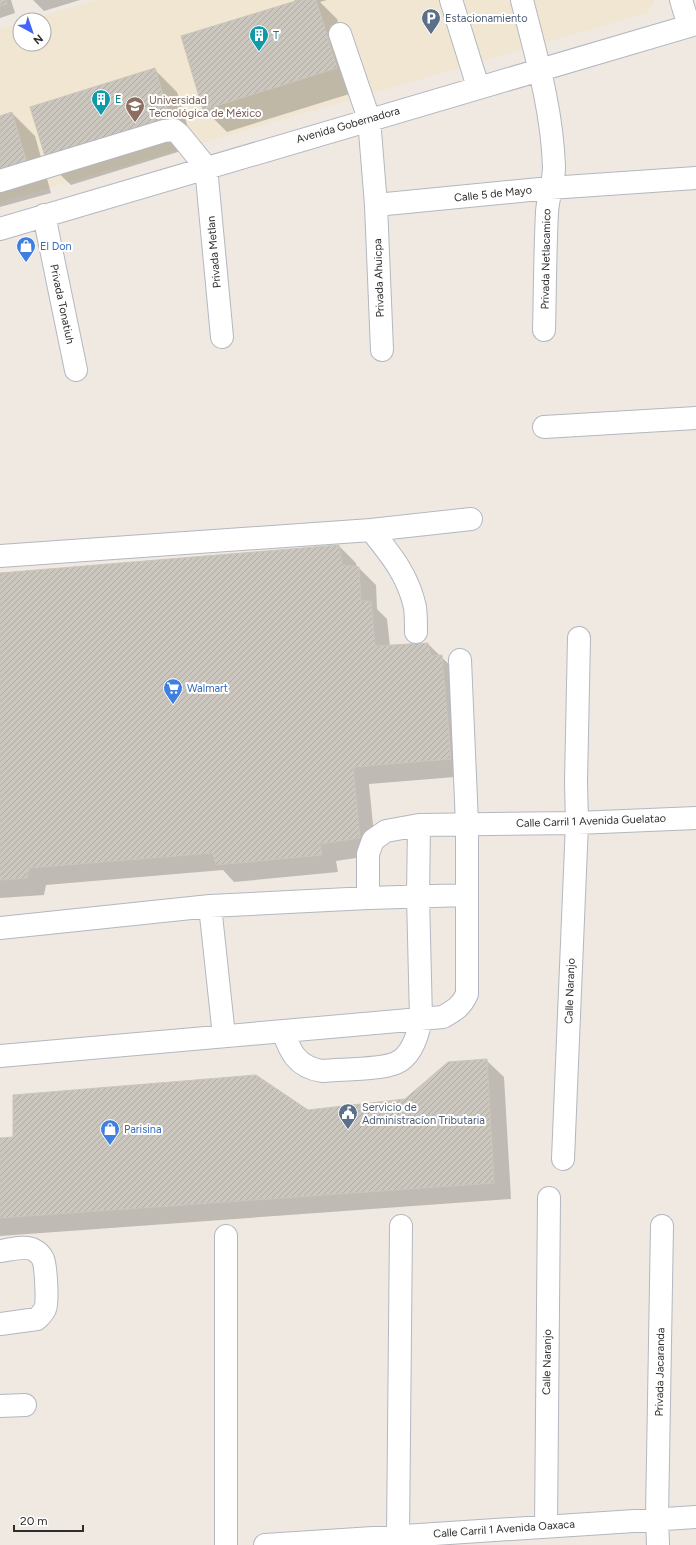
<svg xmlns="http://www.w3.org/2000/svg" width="696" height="1545" font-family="Figtree,sans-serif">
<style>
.education{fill:#f0e6d1}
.shadow{fill:#0003}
.building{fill:url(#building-hatch);stroke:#cbc5ba}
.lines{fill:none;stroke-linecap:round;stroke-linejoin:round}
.minor-casing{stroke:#b4b7c1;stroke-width:24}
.minor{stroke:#fff;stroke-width:22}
.labels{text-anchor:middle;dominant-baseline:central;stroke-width:4;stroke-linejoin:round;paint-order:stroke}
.service-label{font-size:11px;fill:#4e5e75;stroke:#fff;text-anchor:start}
.culture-label{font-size:11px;fill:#0d838f;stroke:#fff;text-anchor:start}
.education-label{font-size:11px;fill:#785e54;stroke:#fff;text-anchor:start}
.street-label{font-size:11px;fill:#2e2e2e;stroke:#fff}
.shop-label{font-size:11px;fill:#366cbe;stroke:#fff;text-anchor:start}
</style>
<defs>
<pattern id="building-hatch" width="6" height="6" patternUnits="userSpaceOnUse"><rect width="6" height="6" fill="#cbc7bf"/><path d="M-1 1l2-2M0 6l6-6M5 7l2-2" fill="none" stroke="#afaba4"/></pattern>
</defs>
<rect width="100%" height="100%" fill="#efe9e1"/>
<path class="education" d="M96,0H654V3L647,13L0,202V29L20,23V44H44V20H29Z"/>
<path class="shadow" d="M0,0H11L15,13L0,18Z
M33,0H80L44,11Z
M294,0H327L320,2L337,19L359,91L227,132L204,109L296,2Z
M154,69L177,92L194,147L71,185L48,163Z
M12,113L35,136L51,193L0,207V117Z
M339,546L356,563L357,568H359L376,585L377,609L387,619L390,646L428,644L459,674L467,776L369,784L376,855L336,861L338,872L234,882L223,870L46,885L44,895L0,898V574Z
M486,1060L504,1077L511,1199L0,1236V1139L308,1111L405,1100Z"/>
<path class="building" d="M0,0H5L7,4L0,6Z
M299,0H316L337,68L203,110L181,36Z
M155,68L172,125L47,163L30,107Z
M12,112L29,170L0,178V116Z
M339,545L342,565L359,567L361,601H371L375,646L428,643L431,656L442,655L451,759L353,767L360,838L320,844L322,855L216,865L213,853L29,868L27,878L0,880V573Z
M487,1059L494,1183L0,1218V1138L13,1137V1095L256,1075L308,1110L405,1099L448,1062Z"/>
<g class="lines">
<defs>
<path id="minor" d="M451,0L478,87
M522,0C536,56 552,108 554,167C554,182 548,196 547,212C545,251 545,291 544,330
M681,0L689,26
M340,34L369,119L376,205L382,350
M0,181L164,131L174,130L179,134L206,167L222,337
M376,205L550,188L696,178
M44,215L76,370
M0,229L696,24
M544,427L696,418
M371,530C391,555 408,575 415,607C416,615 416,624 416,632
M0,556L371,530L471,519
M368,898V854L373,840L386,831L419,825L577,823L696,818
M210,906L224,1036
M0,928L210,906L368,898L467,895
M283,1031C290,1052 297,1067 322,1071C340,1069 380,1070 396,1063C412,1056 418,1035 421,1019L418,896L419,825
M0,1056L443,1017C455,1010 461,1007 467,994V824L460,660
M563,1159L577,823L576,782L579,638
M226,1236V1545
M0,1251C10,1250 25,1245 34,1250C38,1252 41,1255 43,1259C46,1267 48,1302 45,1309C43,1313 40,1316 37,1319L0,1324
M0,1406L25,1405
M546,1526L549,1198
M398,1537L401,1226
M265,1545L696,1517
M658,1545L657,1518L662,1226"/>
</defs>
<use href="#minor" class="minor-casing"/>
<use href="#minor" class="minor"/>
</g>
<defs>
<symbol id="parking-pin" viewBox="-11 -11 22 30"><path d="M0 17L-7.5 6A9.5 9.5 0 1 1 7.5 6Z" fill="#5c6f8a" stroke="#fff"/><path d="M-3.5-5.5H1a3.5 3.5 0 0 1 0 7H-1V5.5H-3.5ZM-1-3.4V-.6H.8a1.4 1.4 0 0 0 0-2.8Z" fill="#fff"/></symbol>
<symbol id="building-pin" viewBox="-11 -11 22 30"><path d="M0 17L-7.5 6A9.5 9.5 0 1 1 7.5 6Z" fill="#0f9aa8" stroke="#fff"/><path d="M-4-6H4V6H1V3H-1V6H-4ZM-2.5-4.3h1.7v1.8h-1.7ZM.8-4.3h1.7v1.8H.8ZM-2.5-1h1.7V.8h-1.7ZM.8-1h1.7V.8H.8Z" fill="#fff"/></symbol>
<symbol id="university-pin" viewBox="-11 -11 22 30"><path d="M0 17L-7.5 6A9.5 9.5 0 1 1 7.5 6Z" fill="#8d6e63" stroke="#fff"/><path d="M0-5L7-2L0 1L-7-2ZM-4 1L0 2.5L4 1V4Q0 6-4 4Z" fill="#fff"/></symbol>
<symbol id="shop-pin" viewBox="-11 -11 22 30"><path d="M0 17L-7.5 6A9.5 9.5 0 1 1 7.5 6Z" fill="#3f7fe0" stroke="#fff"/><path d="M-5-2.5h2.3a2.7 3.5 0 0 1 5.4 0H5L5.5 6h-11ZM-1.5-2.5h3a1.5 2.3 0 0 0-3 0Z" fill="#fff"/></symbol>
<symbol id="supermarket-pin" viewBox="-11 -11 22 30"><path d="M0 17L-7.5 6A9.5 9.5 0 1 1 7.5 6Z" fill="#3f7fe0" stroke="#fff"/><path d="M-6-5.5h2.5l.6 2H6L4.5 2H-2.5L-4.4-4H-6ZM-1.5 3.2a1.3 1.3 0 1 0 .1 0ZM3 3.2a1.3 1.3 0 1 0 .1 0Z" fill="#fff"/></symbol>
<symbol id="civic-pin" viewBox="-11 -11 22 30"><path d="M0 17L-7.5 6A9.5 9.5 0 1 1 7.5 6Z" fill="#5c6f8a" stroke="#fff"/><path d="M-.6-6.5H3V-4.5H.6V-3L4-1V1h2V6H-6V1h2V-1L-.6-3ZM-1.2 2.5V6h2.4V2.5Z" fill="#fff"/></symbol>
</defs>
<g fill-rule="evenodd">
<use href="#parking-pin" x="420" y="7" width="22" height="30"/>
<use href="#building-pin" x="248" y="24" width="22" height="30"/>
<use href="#building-pin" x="90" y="88" width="22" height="30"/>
<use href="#university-pin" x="124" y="95" width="22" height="30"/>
<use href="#shop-pin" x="15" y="235" width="22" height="30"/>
<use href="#supermarket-pin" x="162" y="677" width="22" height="30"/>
<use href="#civic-pin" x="337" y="1102" width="22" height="30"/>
<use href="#shop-pin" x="99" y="1118" width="22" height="30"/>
</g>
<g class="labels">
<g class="service-label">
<text x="445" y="18">Estacionamiento</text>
<text x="362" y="1107">Servicio de<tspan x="362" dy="13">Administracíon Tributaria</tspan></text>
</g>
<g class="culture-label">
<text x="273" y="35">T</text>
<text x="115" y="99">E</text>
</g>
<g class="education-label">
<text x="149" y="100">Universidad<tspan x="149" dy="13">Tecnológica de México</tspan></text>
</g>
<g class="street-label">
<text transform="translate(348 125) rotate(-16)">Avenida Gobernadora</text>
<text transform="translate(493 194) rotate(-6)">Calle 5 de Mayo</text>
<text transform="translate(214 252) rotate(-95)">Privada Metlan</text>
<text transform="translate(546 259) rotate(-89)">Privada Netlacamico</text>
<text transform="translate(379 278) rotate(-92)">Privada Ahuicpa</text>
<text transform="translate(62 304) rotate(78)">Privada Tonatiuh</text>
<text transform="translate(591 821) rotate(-2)">Calle Carril 1 Avenida Guelatao</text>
<text transform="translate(570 991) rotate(-88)">Calle Naranjo</text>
<text transform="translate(547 1362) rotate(-89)">Calle Naranjo</text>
<text transform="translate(660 1372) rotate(-89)">Privada Jacaranda</text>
<text transform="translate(504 1529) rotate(-4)">Calle Carril 1 Avenida Oaxaca</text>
</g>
<g class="shop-label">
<text x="40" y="246">El Don</text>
<text x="187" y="688">Walmart</text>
<text x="124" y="1129">Parisina</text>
</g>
</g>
<g transform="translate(32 32) rotate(140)"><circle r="19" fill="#ffffff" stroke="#ababab"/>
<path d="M0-3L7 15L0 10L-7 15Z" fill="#4264fb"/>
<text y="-6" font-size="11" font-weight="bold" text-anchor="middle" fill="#2e2e2e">N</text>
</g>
<path d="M14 1525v6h69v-6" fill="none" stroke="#2e2e2e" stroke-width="2"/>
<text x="20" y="1525" font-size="12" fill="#2e2e2e" stroke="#ffffff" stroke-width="3" paint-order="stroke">20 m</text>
</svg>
